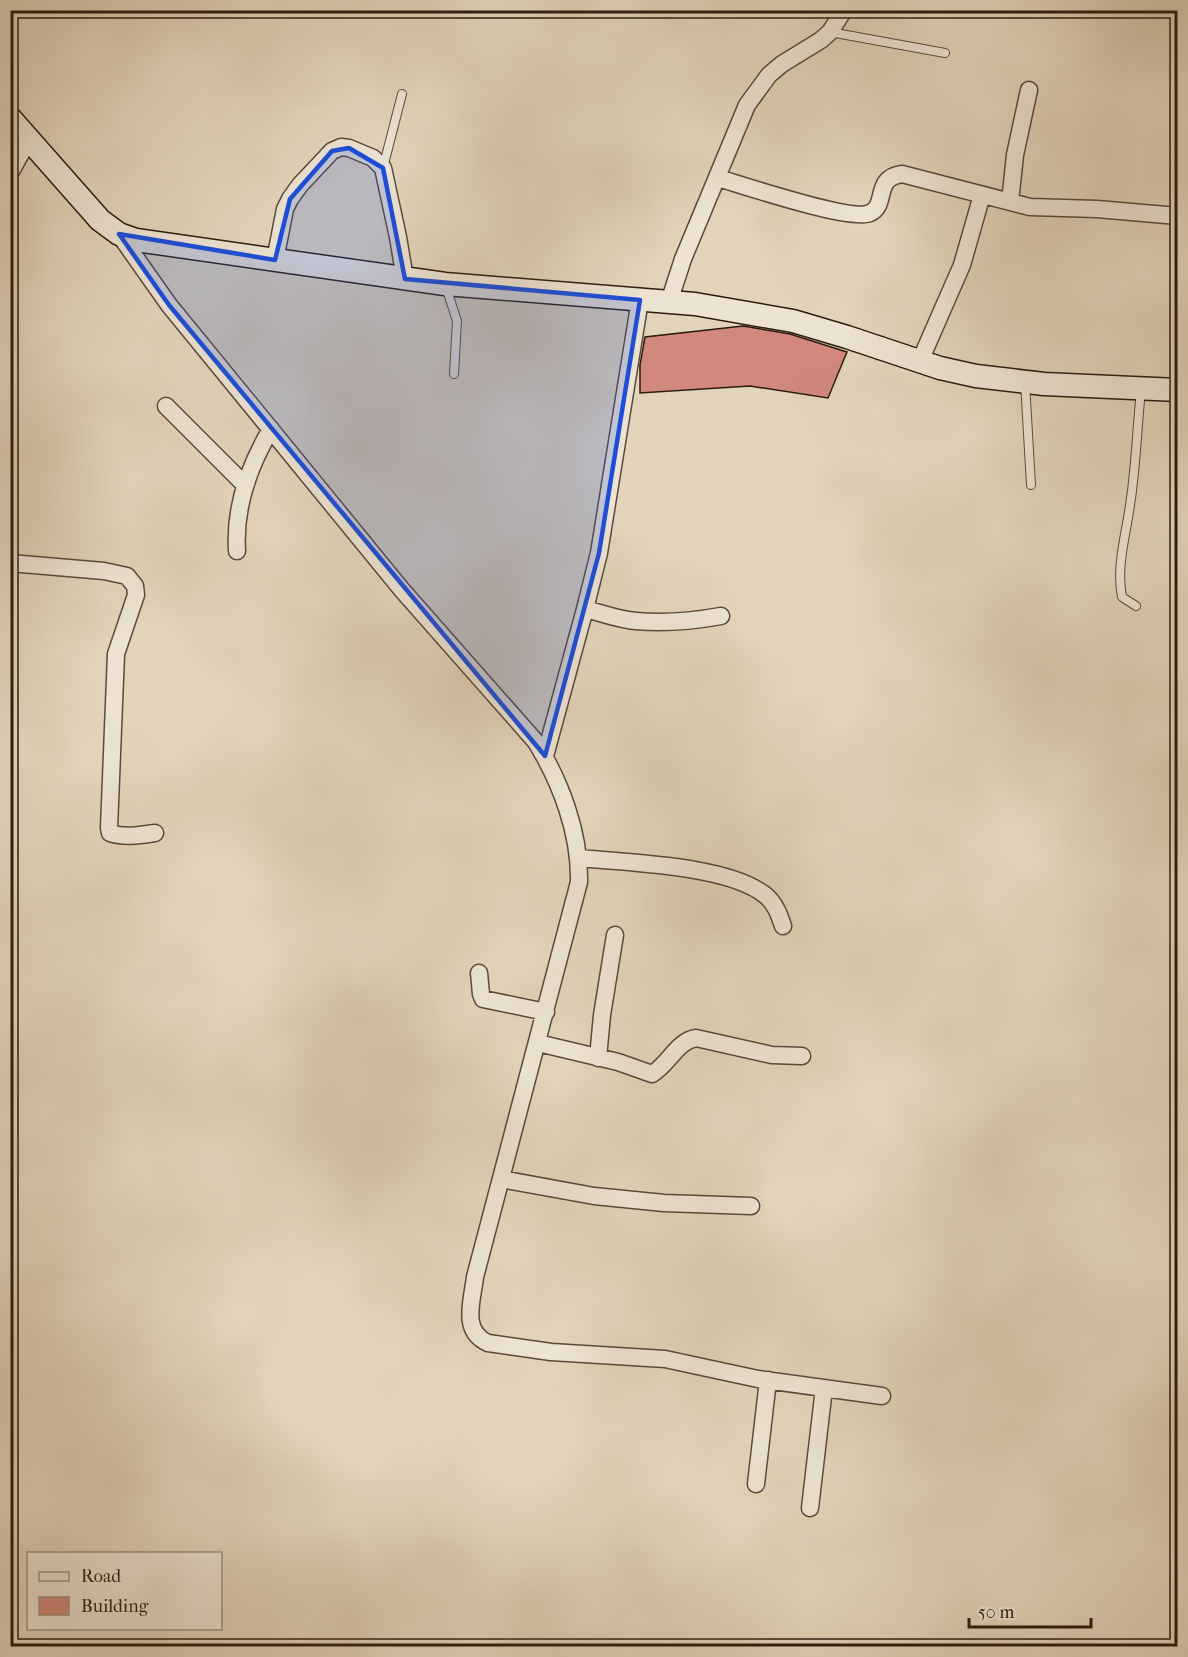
<svg xmlns="http://www.w3.org/2000/svg" width="1188" height="1657" font-family="'IM FELL French Canon',serif">
<style>
.building{fill:#d2887d;stroke:#2c1c0f;stroke-width:1.5}
.lines{fill:none;stroke-linecap:round;stroke-linejoin:round}
.lane-casing{stroke:#5a4a3a;stroke-width:10}
.street-casing{stroke:#5a4a3a;stroke-width:19}
.secondary-casing{stroke:#2c1c0f;stroke-width:25}
.lane{stroke:#ece3d2;stroke-width:8}
.street{stroke:#ece3d2;stroke-width:16}
.secondary{stroke:#ece3d2;stroke-width:22}
.marked{fill:#1d4ed8;fill-opacity:0.2;stroke:#1d4ed8;stroke-width:4.5;stroke-linejoin:round}
</style>
<rect width="100%" height="100%" fill="#e2d4ba"/>
<filter id="stains"><feTurbulence type="fractalNoise" baseFrequency=".00333" numOctaves="4"/><feColorMatrix values="0 0 0 0 .2 0 0 0 0 .09 0 0 0 0 .02 0 0 0 .5 -.17"/></filter>
<radialGradient id="worn" r=".72"><stop offset=".6" stop-color="#630" stop-opacity="0"/><stop offset="1" stop-color="#630" stop-opacity=".3"/></radialGradient>
<path class="building" d="M743,326L790,334L847,352L828,398L750,386L640,393V365L645,337Z"/>
<g class="lines">
<defs>
<path id="lane" d="M830,32L945,53
M383,168L402,94
M446,287L457,321L454,374
M1025,382L1031,485
M1136,606L1122,597C1116,566 1126,535 1130,505C1136,467 1137,428 1141,390"/>
<path id="street" d="M10,173L29,139
M718,178C742,185 852,222 870,213C888,205 873,178 902,174L1030,207L1097,209L1178,216
M1010,202L1015,155L1029,90
M119,234L169,305L402,590L536,742C561,783 580,833 579,882L475,1277C472,1302 461,1331 488,1343L551,1352L665,1359L758,1379L882,1396
M275,260L285,209L290,199L300,185L332,151L341,147L349,148L373,158L383,168L398,237L405,279
M669,302L683,259L747,105L769,75L782,64L821,40L830,32L844,10
M920,361L962,265L982,195
M166,406L245,485
M237,551C234,506 249,466 271,429
M10,563L104,571L127,576L135,586L136,595L116,654L109,828L110,833C125,838 141,835 155,833
M585,609C602,613 619,620 636,621C665,624 693,621 721,616
M545,756L585,609L599,553L640,300
M580,858C628,863 728,865 765,895C775,903 779,914 783,926
M479,973L481,994L483,999L546,1012
M538,1043L618,1062L652,1074C669,1064 677,1041 696,1038L772,1055L802,1056
M598,1058L602,1015L615,935
M501,1179L594,1196L664,1203L751,1206
M756,1484L768,1380
M810,1508L824,1388"/>
<path id="secondary" d="M10,118L100,220L119,234L136,240L445,284L695,304L793,321L847,337L940,368L976,376L1044,384L1178,390"/>
</defs>
<use href="#lane" class="lane-casing"/>
<use href="#street" class="street-casing"/>
<use href="#secondary" class="secondary-casing"/>
<use href="#lane" class="lane"/>
<use href="#street" class="street"/>
<use href="#secondary" class="secondary"/>
</g>
<path class="marked" d="M349,148L383,168L405,279L640,300L599,553L545,756L169,305L119,234L275,260L290,199L332,151Z"/>
<rect width="1188" height="1657" fill="none" stroke="#e2d4ba" stroke-width="36"/>
<rect x="12" y="12" width="1164" height="1633" fill="none" stroke="#2c1c0f" stroke-width="3"/>
<rect x="18" y="18" width="1152" height="1621" fill="none" stroke="#2c1c0f" stroke-width="1.5"/>
<rect x="27" y="1552" width="195" height="78" fill="#ece3d2" stroke="#9f9384" stroke-width="1.5"/>
<rect x="39" y="1572" width="30" height="9" fill="#ece3d2" stroke="#9f9384" stroke-width="1.5"/>
<text x="81" y="1582" font-size="18" fill="#2c1c0f">Road</text>
<rect x="39" y="1597" width="30" height="18" fill="#d2887d" stroke="#9f9384" stroke-width="1.5"/>
<text x="81" y="1612" font-size="18" fill="#2c1c0f">Building</text>
<path d="M969 1618v9h122v-9" fill="none" stroke="#2c1c0f" stroke-width="3"/>
<text x="978" y="1618" font-size="18" fill="#2c1c0f" stroke="#ece3d2" stroke-width="4.5" paint-order="stroke">50 m</text>
<rect width="100%" height="100%" filter="url(#stains)"/>
<rect width="100%" height="100%" fill="url(#worn)"/>
</svg>
